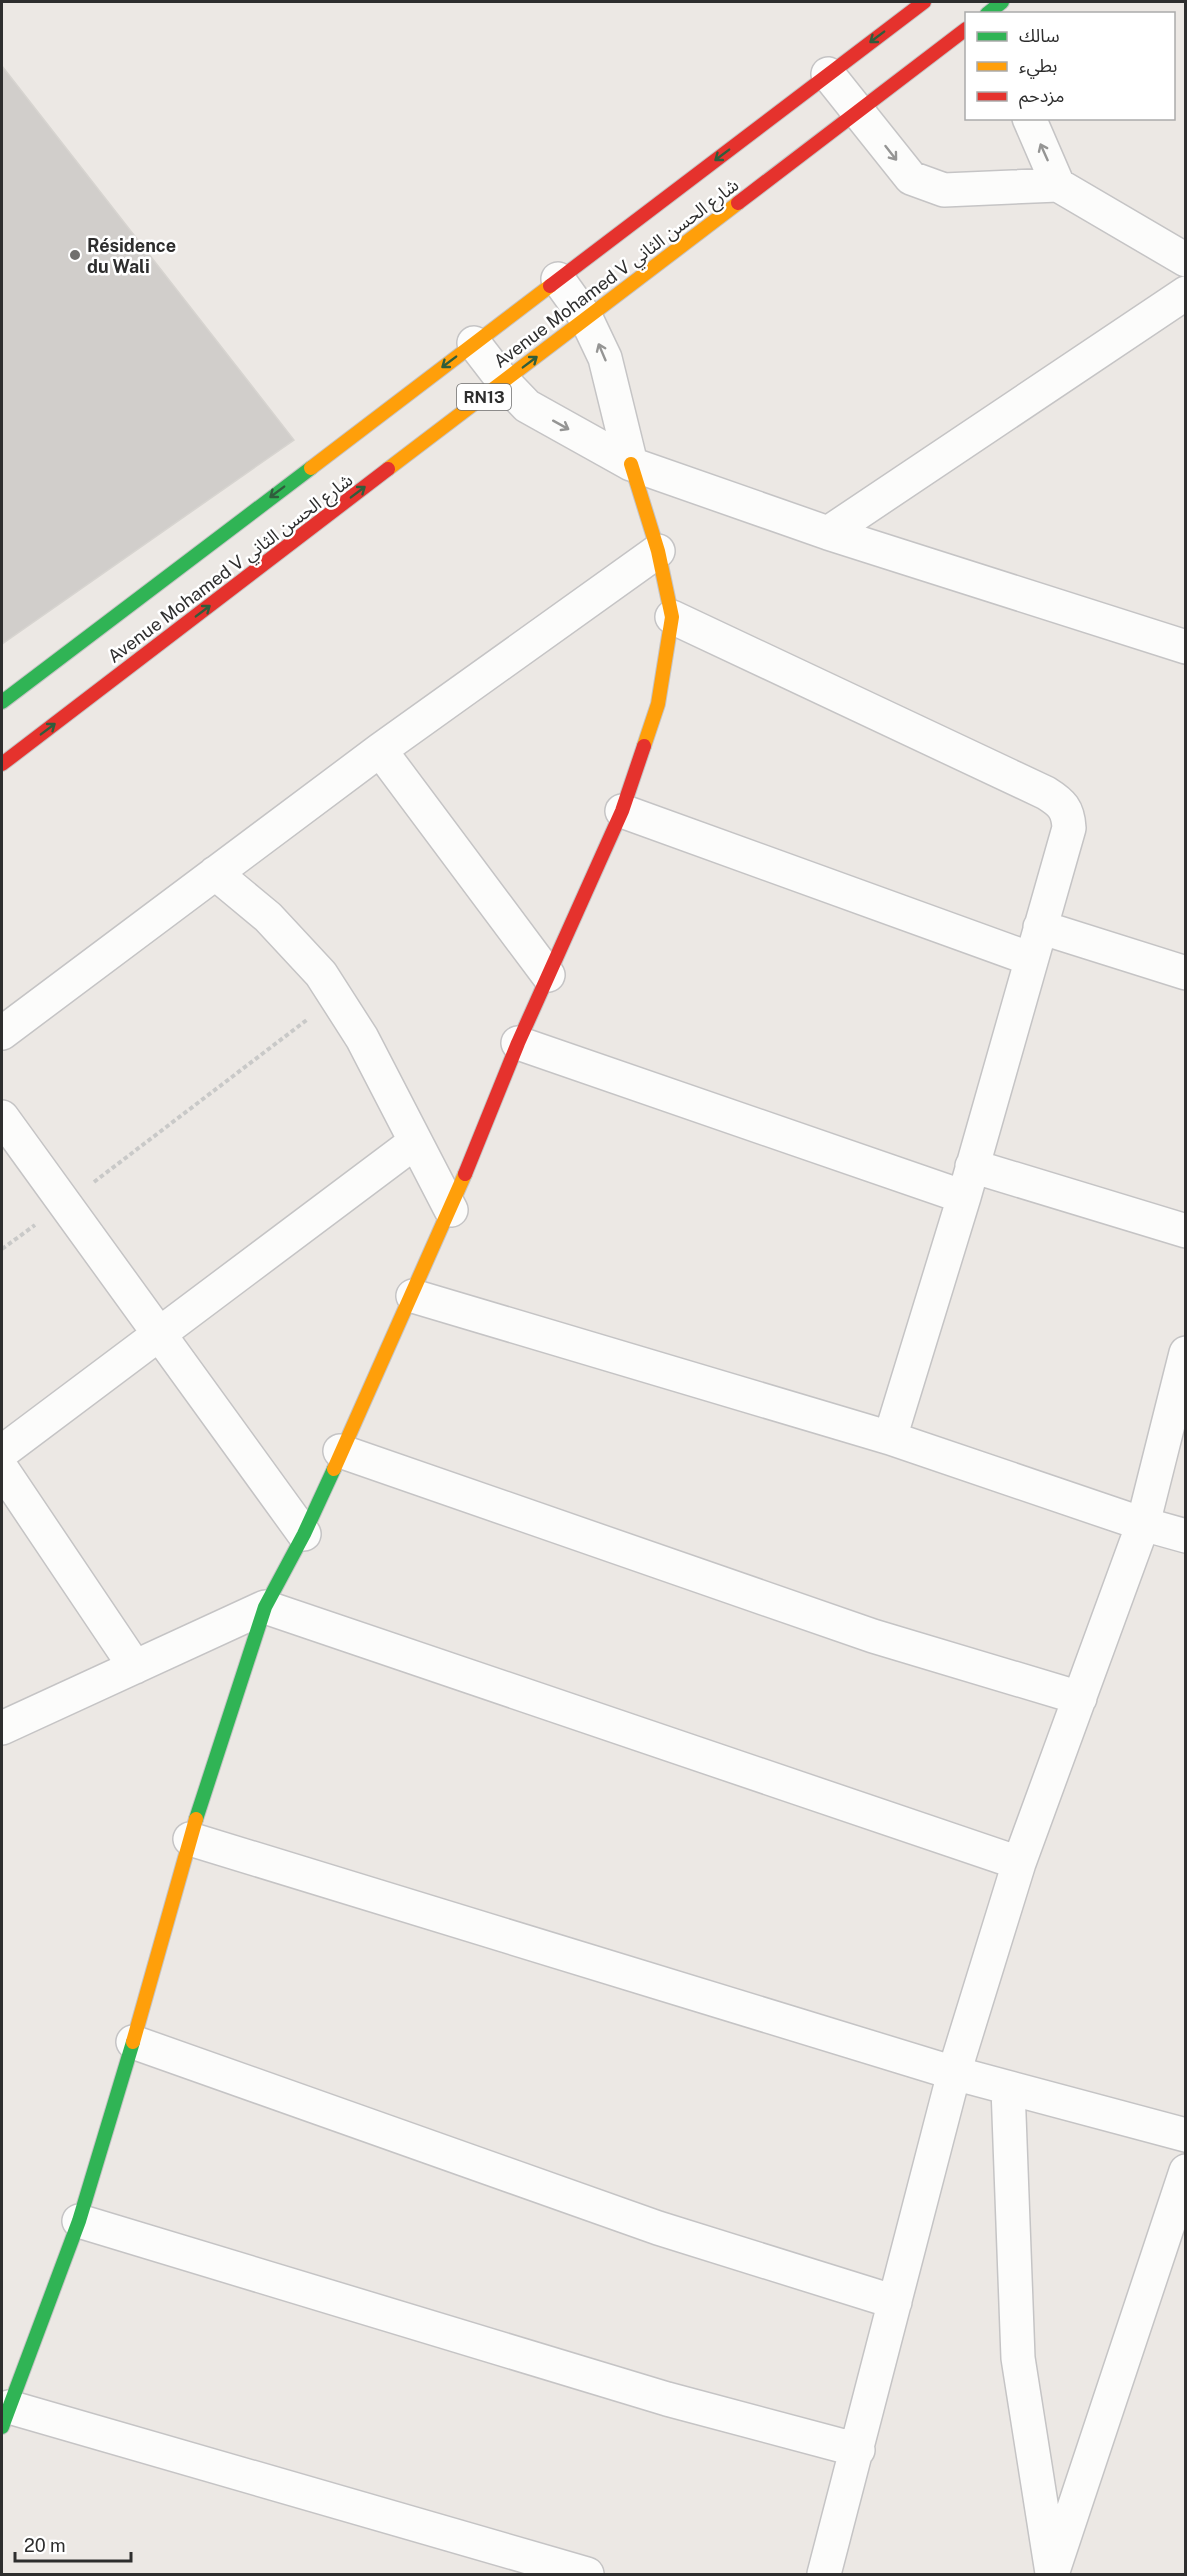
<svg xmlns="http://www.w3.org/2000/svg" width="1187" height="2576" font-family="'Public Sans','Noto Sans Arabic',sans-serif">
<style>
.building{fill:#d1cecb;stroke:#d7d4d0;stroke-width:1.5}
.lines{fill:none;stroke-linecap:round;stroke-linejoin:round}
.street-casing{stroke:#c5c4c5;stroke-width:36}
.fast-casing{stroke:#c5c4c5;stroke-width:16}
.slow-casing{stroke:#c5c4c5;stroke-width:16}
.jam-casing{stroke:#c5c4c5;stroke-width:16}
.path{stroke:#c9c9c8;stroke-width:4;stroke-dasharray:4.5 3;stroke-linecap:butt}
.street{stroke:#fcfcfb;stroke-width:33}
.fast{stroke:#30b455;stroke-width:14}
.slow{stroke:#ff9f0a;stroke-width:14}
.jam{stroke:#e5322d;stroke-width:14}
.oneway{stroke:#2f5d3c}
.oneway2{stroke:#959594}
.poi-dot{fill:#706f6e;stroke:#fff;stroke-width:2}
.labels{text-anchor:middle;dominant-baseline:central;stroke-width:5;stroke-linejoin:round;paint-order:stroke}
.shield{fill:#fff;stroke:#6d6d6d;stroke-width:1.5}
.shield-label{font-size:16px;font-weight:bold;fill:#2e2e2e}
.poi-label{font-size:18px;font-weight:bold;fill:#2e2e2e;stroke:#fff;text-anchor:start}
.street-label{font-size:18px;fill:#2e2e2e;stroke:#fff}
</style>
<rect width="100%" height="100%" fill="#ece8e4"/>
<path class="building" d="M2,66L294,440L2,644Z"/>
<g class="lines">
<defs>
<path id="street" d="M828,74L911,178L944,190L1058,185L1186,260
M1029,118L1058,185
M474,343L504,382L527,406L631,464L605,358L586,318L558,279
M631,464L828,533L1186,647
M828,533L1186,293
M672,617L1046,793C1062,803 1068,809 1069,828L964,1197L890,1438
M380,750L548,975
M622,811L1031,959
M215,873L268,917L321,974L362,1038L451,1210
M1040,927L1186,973
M2,1033L380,750L658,551
M518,1043L964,1197
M2,1117L304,1534
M972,1166L1186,1231
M413,1296L890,1438L1143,1524L1186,1536
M340,1451L873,1636L1080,1698
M2,1452L415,1142
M2,1469L135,1667
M2,1728L265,1607L1019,1863
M190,1839L954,2073L1186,2135
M133,2042L658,2228L895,2302
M1008,2088L1018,2358L1052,2573
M79,2221L667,2399L858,2450
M9,2407L587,2574
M1054,2568L1186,2171
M824,2574L954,2073L1019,1863L1143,1524L1186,1353"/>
<path id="fast" d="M987,14L1002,2
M2,702L311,468
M196,1819L265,1607L304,1534L334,1469
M2,2427L79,2221L133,2042"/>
<path id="slow" d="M631,464L658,551L672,617L658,704L644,746
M311,468L550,286
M388,469L738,203
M334,1469L465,1174
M133,2042L196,1819"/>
<path id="jam" d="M738,203L966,29
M550,286L924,2
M2,764L388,469
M465,1174L518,1043L622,811L644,746"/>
</defs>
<use href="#street" class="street-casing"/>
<use href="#fast" class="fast-casing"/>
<use href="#slow" class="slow-casing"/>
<use href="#jam" class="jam-casing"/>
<path class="path" d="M94,1182L308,1019
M2,1249L35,1225"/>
<use href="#street" class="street"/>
<use href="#fast" class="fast"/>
<use href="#slow" class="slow"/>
<use href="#jam" class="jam"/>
</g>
<defs><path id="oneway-shaft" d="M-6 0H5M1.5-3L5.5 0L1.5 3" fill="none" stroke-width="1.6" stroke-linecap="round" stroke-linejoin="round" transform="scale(1.5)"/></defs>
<g class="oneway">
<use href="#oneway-shaft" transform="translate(877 37) rotate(143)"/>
<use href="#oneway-shaft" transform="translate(722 155) rotate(143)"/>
<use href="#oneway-shaft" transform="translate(449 362) rotate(143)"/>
<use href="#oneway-shaft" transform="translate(530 362) rotate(-37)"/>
<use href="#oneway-shaft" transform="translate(277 492) rotate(143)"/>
<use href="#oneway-shaft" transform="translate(358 492) rotate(-37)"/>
<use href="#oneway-shaft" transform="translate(203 611) rotate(-37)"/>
<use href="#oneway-shaft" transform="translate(48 729) rotate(-37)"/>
</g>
<g class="oneway2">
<use href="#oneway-shaft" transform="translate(1044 152) rotate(-114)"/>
<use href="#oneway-shaft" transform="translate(891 153) rotate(52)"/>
<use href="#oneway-shaft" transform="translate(602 352) rotate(-113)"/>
<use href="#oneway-shaft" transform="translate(561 425) rotate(29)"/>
</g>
<circle class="poi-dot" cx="75" cy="255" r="6"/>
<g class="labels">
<rect class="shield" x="457" y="384" width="54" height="26" rx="4.5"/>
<g class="shield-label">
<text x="484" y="397">RN13</text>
</g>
<g class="poi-label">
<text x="87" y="245">Résidence<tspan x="87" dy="21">du Wali</tspan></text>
</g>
<g class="street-label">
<text transform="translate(616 273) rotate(-37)">Avenue Mohamed V شارع الحسن الثاني</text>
<text transform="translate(230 568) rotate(-37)">Avenue Mohamed V شارع الحسن الثاني</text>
</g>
</g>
<rect width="1187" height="2576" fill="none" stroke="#2e2e2e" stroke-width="6"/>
<rect x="965" y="12" width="210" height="108" fill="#ffffff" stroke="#ababab" stroke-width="1.5"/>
<rect x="977" y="32" width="30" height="9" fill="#30b455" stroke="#ababab" stroke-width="1.5"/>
<text x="1019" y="42" font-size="18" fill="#2e2e2e">سالك</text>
<rect x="977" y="62" width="30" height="9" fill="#ff9f0a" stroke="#ababab" stroke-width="1.5"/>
<text x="1019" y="72" font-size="18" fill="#2e2e2e">بطيء</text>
<rect x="977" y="92" width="30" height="9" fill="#e5322d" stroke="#ababab" stroke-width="1.5"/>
<text x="1019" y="102" font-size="18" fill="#2e2e2e">مزدحم</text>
<path d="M15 2552v9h116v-9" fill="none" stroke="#2e2e2e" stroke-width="3"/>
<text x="24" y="2552" font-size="18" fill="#2e2e2e" stroke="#ffffff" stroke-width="4.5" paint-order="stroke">20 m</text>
</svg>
